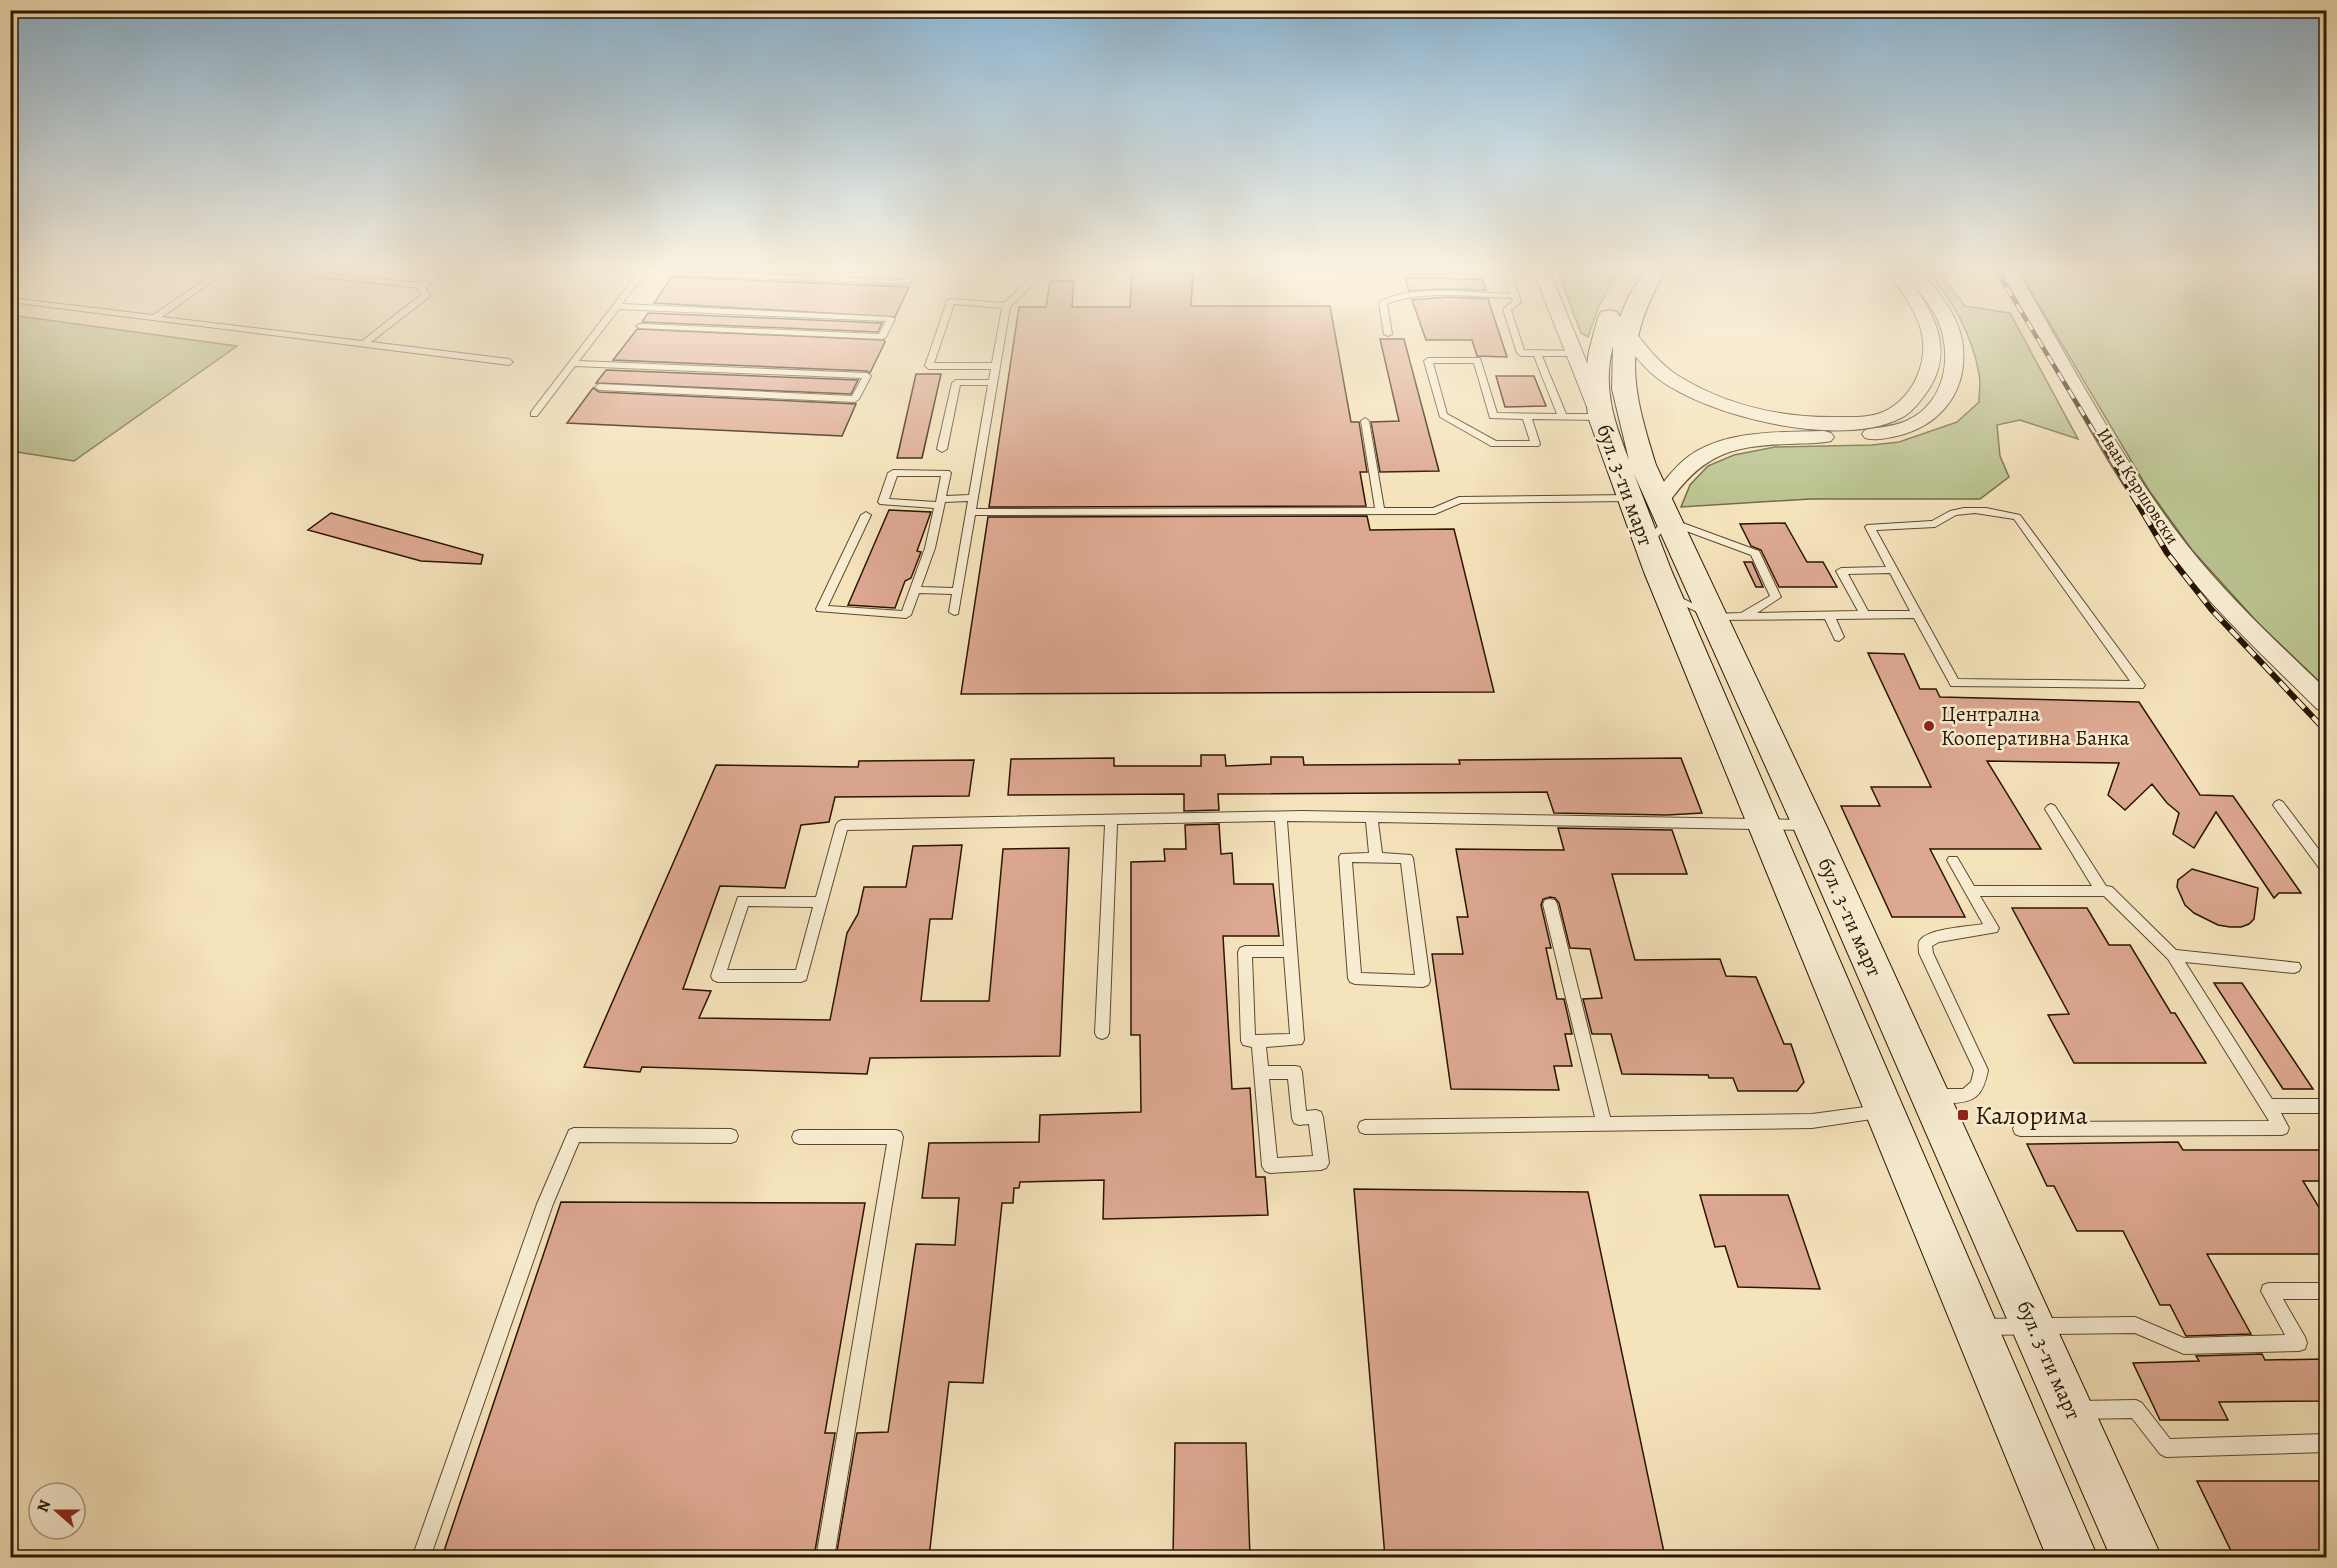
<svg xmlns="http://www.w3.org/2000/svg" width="2337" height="1568" font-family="Alegreya,serif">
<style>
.green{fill:#bbc491;stroke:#726c48;stroke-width:1.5}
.building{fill:#dda891;stroke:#2a1500;stroke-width:1.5}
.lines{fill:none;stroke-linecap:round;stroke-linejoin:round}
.lane-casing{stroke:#5d482f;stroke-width:2}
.street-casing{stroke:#5d482f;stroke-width:2}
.secondary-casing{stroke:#2a1500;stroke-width:2}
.lane{fill:#f8edd3;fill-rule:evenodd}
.street{fill:#f8edd3;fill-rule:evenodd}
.secondary{fill:#f8edd3;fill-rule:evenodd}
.rail-far1-casing{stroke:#2a1500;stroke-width:4.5}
.rail-casing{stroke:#2a1500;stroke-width:6}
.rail-far1{stroke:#f8edd3;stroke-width:3;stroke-dasharray:10;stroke-linecap:butt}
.rail{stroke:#f8edd3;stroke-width:4;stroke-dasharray:12;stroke-linecap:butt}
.poi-dot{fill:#8f2418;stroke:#f8edd3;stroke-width:2}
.labels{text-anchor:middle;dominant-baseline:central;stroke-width:5;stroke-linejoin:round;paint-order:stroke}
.far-street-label{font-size:18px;fill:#2a1500;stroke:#f8edd3}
.street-label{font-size:21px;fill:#2a1500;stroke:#f8edd3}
.poi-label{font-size:21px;fill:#2a1500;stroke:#f8edd3;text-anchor:start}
.near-poi-label{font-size:26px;fill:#2a1500;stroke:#f8edd3;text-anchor:start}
</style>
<rect width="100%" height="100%" fill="#f5e3bb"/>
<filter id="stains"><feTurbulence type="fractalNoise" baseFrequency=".00333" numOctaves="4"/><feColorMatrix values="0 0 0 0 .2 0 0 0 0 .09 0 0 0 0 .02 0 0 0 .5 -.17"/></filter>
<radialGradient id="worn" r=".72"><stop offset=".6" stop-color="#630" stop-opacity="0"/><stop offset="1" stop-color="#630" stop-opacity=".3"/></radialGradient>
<path class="green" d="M1557,270H1619L1598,308L1588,337L1581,333Z
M1926,270H1938L1965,306L2010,313L2078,439L2020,420L1997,425L2000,456L2009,477L1980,499H1810L1681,507L1690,485L1708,466L1734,455L1775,447L1872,445L1899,442L1957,422L1979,402C1979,393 1981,382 1979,374C1973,337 1951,296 1926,270Z
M2018,270H2326V688L2258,623L2192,550L2148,489Z
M10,315H11L237,346L74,461L11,451Z"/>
<path class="building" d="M1132,272L1193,273L1191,306H1330L1351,422H1359L1367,472H1360L1366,506L989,507L1019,307H1046L1050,281H1074L1072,307H1130Z
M672,277H678L909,287L895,317L654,303Z
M1405,278L1482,279L1486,290L1442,289L1409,291Z
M1448,297L1488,299L1507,357L1477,356L1472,340H1426L1412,300Z
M648,313L882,323L878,332L642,322Z
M637,329L884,340L885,342L870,373L867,371L613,360Z
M1380,339H1404L1439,471L1380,472L1371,422L1399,421Z
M606,370L858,380L851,394L596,383Z
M916,374H941L922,458H897Z
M1496,376H1534L1546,406L1505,407Z
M593,388L599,392L856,404L842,436L567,423Z
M889,510L931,512L917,551L921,552L911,578L905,581L895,608L848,605Z
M331,513L483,555L481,564L421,561L308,530Z
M1367,516L1370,530L1454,529L1494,692L961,694L988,517Z
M1785,523L1807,562H1823L1837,587H1779L1761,550L1751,546L1740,524Z
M1744,562H1752L1763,587H1756Z
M1868,653L1904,654L1920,689H1936L1940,697L2139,702L2200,795L2233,796L2301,893H2279L2274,898L2216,812L2194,848L2173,834L2179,813L2167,803L2152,784L2125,810L2108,795L2119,763L1987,761L2041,849H1930L1965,917H1892L1841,806H1880L1871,787H1931Z
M1201,755H1225L1226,766L1271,764V757H1303L1304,765L1460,764L1459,760L1681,758L1702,813L1667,815L1554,813L1547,792L1218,794L1219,810L1184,811V794L1008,795L1011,759L1114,758V766H1201Z
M974,760L969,796L835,797L829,822L801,825L785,888L720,886L683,989L711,991L699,1018L830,1020L847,933L858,914L864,887H906L913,846L962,845L952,919H930L921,1001H989L1003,849L1069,848L1060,1056L870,1058L867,1074L642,1067L640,1072L584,1067L716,765L858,767L859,761Z
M1219,824L1221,854L1232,853L1234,884H1273L1279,936H1223L1232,1089L1250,1088L1256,1177H1265L1268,1215L1103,1219L1104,1180L1020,1182L1019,1188H1014L1013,1203H1002L983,1383L949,1382L929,1557H836L857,1433L888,1432L916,1244L955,1245L959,1198H922L929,1143L1039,1142L1040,1115L1141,1112L1140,1035H1131V862L1165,861L1164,849H1186L1185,825Z
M1558,828L1672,830L1687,874H1612L1635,960L1720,959L1726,976L1756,977L1784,1044H1791L1804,1082L1797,1091H1738L1733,1078H1709L1708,1075L1622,1074L1611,1034H1592L1583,999L1602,998L1590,949L1570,948L1559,903L1555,898L1550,897L1543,899L1541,905L1551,948H1546L1557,999H1564L1572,1034H1565L1572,1066H1554L1559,1090L1451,1089L1432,954H1463L1457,917H1468L1456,849L1564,850Z
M2192,869L2258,888L2254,919L2249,924L2241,927H2230L2218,925L2194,913L2185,905L2177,887L2178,880Z
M2012,908H2087L2109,945H2130L2171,1013H2175L2206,1063H2074L2048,1015L2069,1014Z
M2214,983H2242L2313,1089H2283Z
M2178,1142L2183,1150H2326V1181H2303L2326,1219V1254H2207L2251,1334L2186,1336L2170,1305H2160L2123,1231H2077L2054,1186H2047L2027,1144Z
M1354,1189L1588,1192L1665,1557H1385Z
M1700,1195H1788L1820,1289L1738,1287L1725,1246L1715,1247Z
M561,1202L865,1203L825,1433H835L814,1557H442Z
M2262,1354L2265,1360L2326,1359V1401L2219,1402L2228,1420H2160L2133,1363L2199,1361L2196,1356Z
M1175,1443H1246L1250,1557H1173Z
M2197,1481H2326V1557H2234Z"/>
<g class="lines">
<defs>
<path id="lane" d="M15,270H24L10,277V272Z
M219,270H228L162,317L362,341L422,294L418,288L276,272L272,270H294L419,283L438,270H447L425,287L430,295L429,297L371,342L509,359L513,362L509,365L10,302V298L153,315Z
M640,270H648L622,304L891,317L895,319L886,337L882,339L640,328L636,326L640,324L879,334L886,321L619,309L579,361L867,373L871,376L859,399L855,402L599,390L595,387L599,384L852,396L862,378L575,366L537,416H531V412Z
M908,270H916L911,282L907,284L678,275L674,273L678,271L904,280Z
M1040,270H1048L1010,307L976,509L1375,508L1361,421L1365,418L1369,421L1384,508H1433L1459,497L1629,495L1634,498L1629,501L1461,503L1435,514L975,515L958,614L954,615L949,612L952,594L919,593L911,615L906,618L817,611L816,609L861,515L866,512L871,515L828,606L902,611L925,548L934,508L880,504L878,502L888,473L893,470L949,471L951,473L946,496L969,495L988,385H960L947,449L942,452L937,449L952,383L956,380H989L991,369H929L925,366L947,301L951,299L1004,303ZM954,304L1002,308L992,363H934ZM897,476H941L936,502L889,499ZM968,501L953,588L921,587L935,548L945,502Z
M1335,270L1545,271L1546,273L1542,275H1512L1521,302L1511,310L1524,350L1578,351L1579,353L1575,356H1542L1566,414H1600L1604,417L1600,420L1532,419L1540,444L1538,446H1491L1440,417L1424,361L1428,358H1480L1497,413L1557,414L1534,356H1521L1517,353L1503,309L1513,301L1512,298C1475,297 1421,289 1387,304L1392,334L1388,336L1384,334L1379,303C1404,284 1478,293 1510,294L1504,275L1339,272ZM1433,363H1474L1490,418L1523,419L1530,441H1496L1447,414Z
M1964,508H1986L2020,515L2143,682L2145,685L2143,688L1951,686L1914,618L1836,619L1844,637L1839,641L1835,640L1825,619L1714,620L1666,597L1671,594L1675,595L1715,614L1741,613L1770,596L1751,555L1670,525L1650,544H1642L1641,542L1666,519L1669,518L1759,551L1781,597L1757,613L1858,611L1836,571L1841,568L1886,567L1865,527L1867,525L1932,521L1950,511ZM1975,513L2014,519L2130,681L1958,679L1876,530L1935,527L1956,515ZM1890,573L1910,611H1868L1848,574Z
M2279,800L2283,802L2326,859V873L2322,872L2275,808L2273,805L2275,802Z
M2051,804L2055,806L2106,886L2112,887L2176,950L2299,963L2301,967L2299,971L2294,973L2185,962L2272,1099H2326V1113H2281L2289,1128L2287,1133L2282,1135L2020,1136L2015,1134L2013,1129L2015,1124L2020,1122L2269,1121L2168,959L2104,896H1980L1999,928L1997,932L1939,942L1932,946L1933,953L1988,1070C1983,1096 1975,1103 1949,1103C1942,1103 1936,1103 1930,1101L1928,1096L1930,1091L1935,1089H1963L1971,1082L1974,1070L1919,953C1919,948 1917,943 1921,939C1932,928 1967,927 1983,924L1947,860L1949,857H1957L1974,886H2092L2045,809L2047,806Z
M1302,811L1808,820L1812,822L1814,825L1812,828L1808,830L1378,822L1382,853L1411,855L1413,858L1430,981L1428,985L1423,987L1355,984L1350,982L1348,978L1339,857L1341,854L1369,853L1366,822L1287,821L1304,1040L1302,1044L1266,1047L1268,1066H1295L1300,1067L1302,1072L1306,1111L1316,1110L1321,1112L1323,1117L1329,1163L1326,1168L1321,1170L1270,1173L1265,1171L1262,1166L1252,1047L1243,1045L1241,1041L1238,952L1240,948L1245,946H1284L1275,821L1117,824L1109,1033L1107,1037L1102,1039L1097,1037L1095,1033L1105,825L847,830L806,980L801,982H718L713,980L711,976L738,897H816L836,825L838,822L842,820ZM1352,862L1401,863L1415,975L1361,973ZM748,906L813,907L796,970H727ZM1252,957H1284L1290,1034L1255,1035ZM1269,1079H1288L1292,1118L1294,1123L1299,1125L1309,1124L1313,1156L1277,1158Z
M1550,899L1555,900L1557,904L1610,1117L1812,1114L1880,1105L1885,1107L1887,1112L1885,1117L1812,1128L1365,1134L1360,1132L1358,1127L1360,1122L1365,1120L1595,1117L1543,904L1545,900Z
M574,1128L731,1129L736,1131L738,1136L736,1141L731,1143L579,1142L553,1204L430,1558H412L537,1204L569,1130Z
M799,1130H896L901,1132L903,1137L834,1558H816L887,1144H799L794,1142L792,1137L794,1132Z
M2269,1283H2326V1299H2283L2305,1337L2307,1343L2305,1349L2299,1351L2184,1354L2135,1333L1982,1335L1976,1333L1974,1327L1976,1321L1982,1319L2135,1317L2184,1338L2285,1335L2261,1291L2263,1285Z
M2136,1400L2142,1403L2170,1439L2326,1434V1452L2166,1457L2160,1454L2132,1418L2079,1419L2073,1416L2070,1410L2073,1404L2079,1401Z"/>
<path id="street" d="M1533,270H1549L1607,412L1605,416H1591L1589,412Z
M1886,270H1902C1929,305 1957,345 1929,389C1921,400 1913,412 1901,418C1841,449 1708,417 1657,378C1641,365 1629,349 1618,333L1621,329H1633C1646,346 1659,363 1677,375C1725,405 1781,418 1838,417C1852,417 1869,418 1883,412C1897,406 1908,394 1915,381C1924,363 1926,343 1919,324C1912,304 1898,287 1886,270Z
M1906,270H1920C1937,291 1957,313 1962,340C1970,388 1943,425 1897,436C1887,438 1876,441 1865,438L1862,434L1865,430C1878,427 1893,427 1906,421C1948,403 1955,348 1933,311C1926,298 1909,283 1906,270Z
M2001,270H2017C2071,363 2121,460 2187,545C2229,598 2278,643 2326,689V711L2317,709C2267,659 2214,611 2171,554C2105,465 2055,366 2001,270Z
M1824,431L1831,433L1834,437L1831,441C1817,444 1803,443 1789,444C1729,446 1702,455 1667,505H1653L1650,501C1661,485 1673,468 1689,456C1726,430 1781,432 1824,431Z"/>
<path id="secondary" d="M1645,270H1666C1622,345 1631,385 1656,465L1826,825L2162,1558H2111L1792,825L1634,474L1672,572L2098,1558H2047L1644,572L1588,417L1585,378L1589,351L1598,317L1601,312L1609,310L1617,312L1620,317L1629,295ZM1613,346L1612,389L1629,460C1614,422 1602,387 1613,346Z"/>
</defs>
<use href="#lane" class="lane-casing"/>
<use href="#street" class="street-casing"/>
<use href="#secondary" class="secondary-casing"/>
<use href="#lane" class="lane"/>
<use href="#street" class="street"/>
<use href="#secondary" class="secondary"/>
<defs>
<path id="rail-far1" d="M1996,270L2133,496"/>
<path id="rail" d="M2132,494L2167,553L2211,609L2326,731"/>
</defs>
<use href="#rail-far1" class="rail-far1-casing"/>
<use href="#rail" class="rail-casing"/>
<use href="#rail-far1" class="rail-far1"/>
<use href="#rail" class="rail"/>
</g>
<linearGradient id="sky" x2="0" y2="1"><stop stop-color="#8cb7d6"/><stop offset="0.55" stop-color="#faf2e0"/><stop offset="1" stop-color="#faf2e0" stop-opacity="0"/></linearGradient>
<rect width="2337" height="489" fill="url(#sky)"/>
<g class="poi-dot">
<circle cx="1929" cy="726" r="6"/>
<rect x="1957" y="1109" width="12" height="12" rx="3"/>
</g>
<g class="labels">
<g class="far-street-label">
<text transform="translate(2138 486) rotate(57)">Иван Кършовски</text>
</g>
<g class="street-label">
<text transform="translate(1625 485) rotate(70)">бул. 3-ти март</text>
<text transform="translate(1850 917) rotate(66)">бул. 3-ти март</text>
<text transform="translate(2049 1360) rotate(66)">бул. 3-ти март</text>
</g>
<g class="poi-label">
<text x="1941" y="714">Централна<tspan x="1941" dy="24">Кооперативна Банка</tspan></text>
</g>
<g class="near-poi-label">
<text x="1975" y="1115">Калорима</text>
</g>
</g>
<rect width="2337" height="1568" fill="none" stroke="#f5e3bb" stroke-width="36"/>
<rect x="12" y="12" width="2313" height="1544" fill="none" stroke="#2a1500" stroke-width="3"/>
<rect x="18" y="18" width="2301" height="1532" fill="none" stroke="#2a1500" stroke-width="1.5"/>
<g transform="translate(57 1511) rotate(291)"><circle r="28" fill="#f8edd3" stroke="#a6977f" stroke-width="1.5"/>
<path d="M0-4.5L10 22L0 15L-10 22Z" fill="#8f2418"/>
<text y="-9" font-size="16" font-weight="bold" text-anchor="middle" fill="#2a1500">N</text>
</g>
<rect width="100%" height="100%" filter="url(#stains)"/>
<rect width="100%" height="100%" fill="url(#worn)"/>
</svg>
